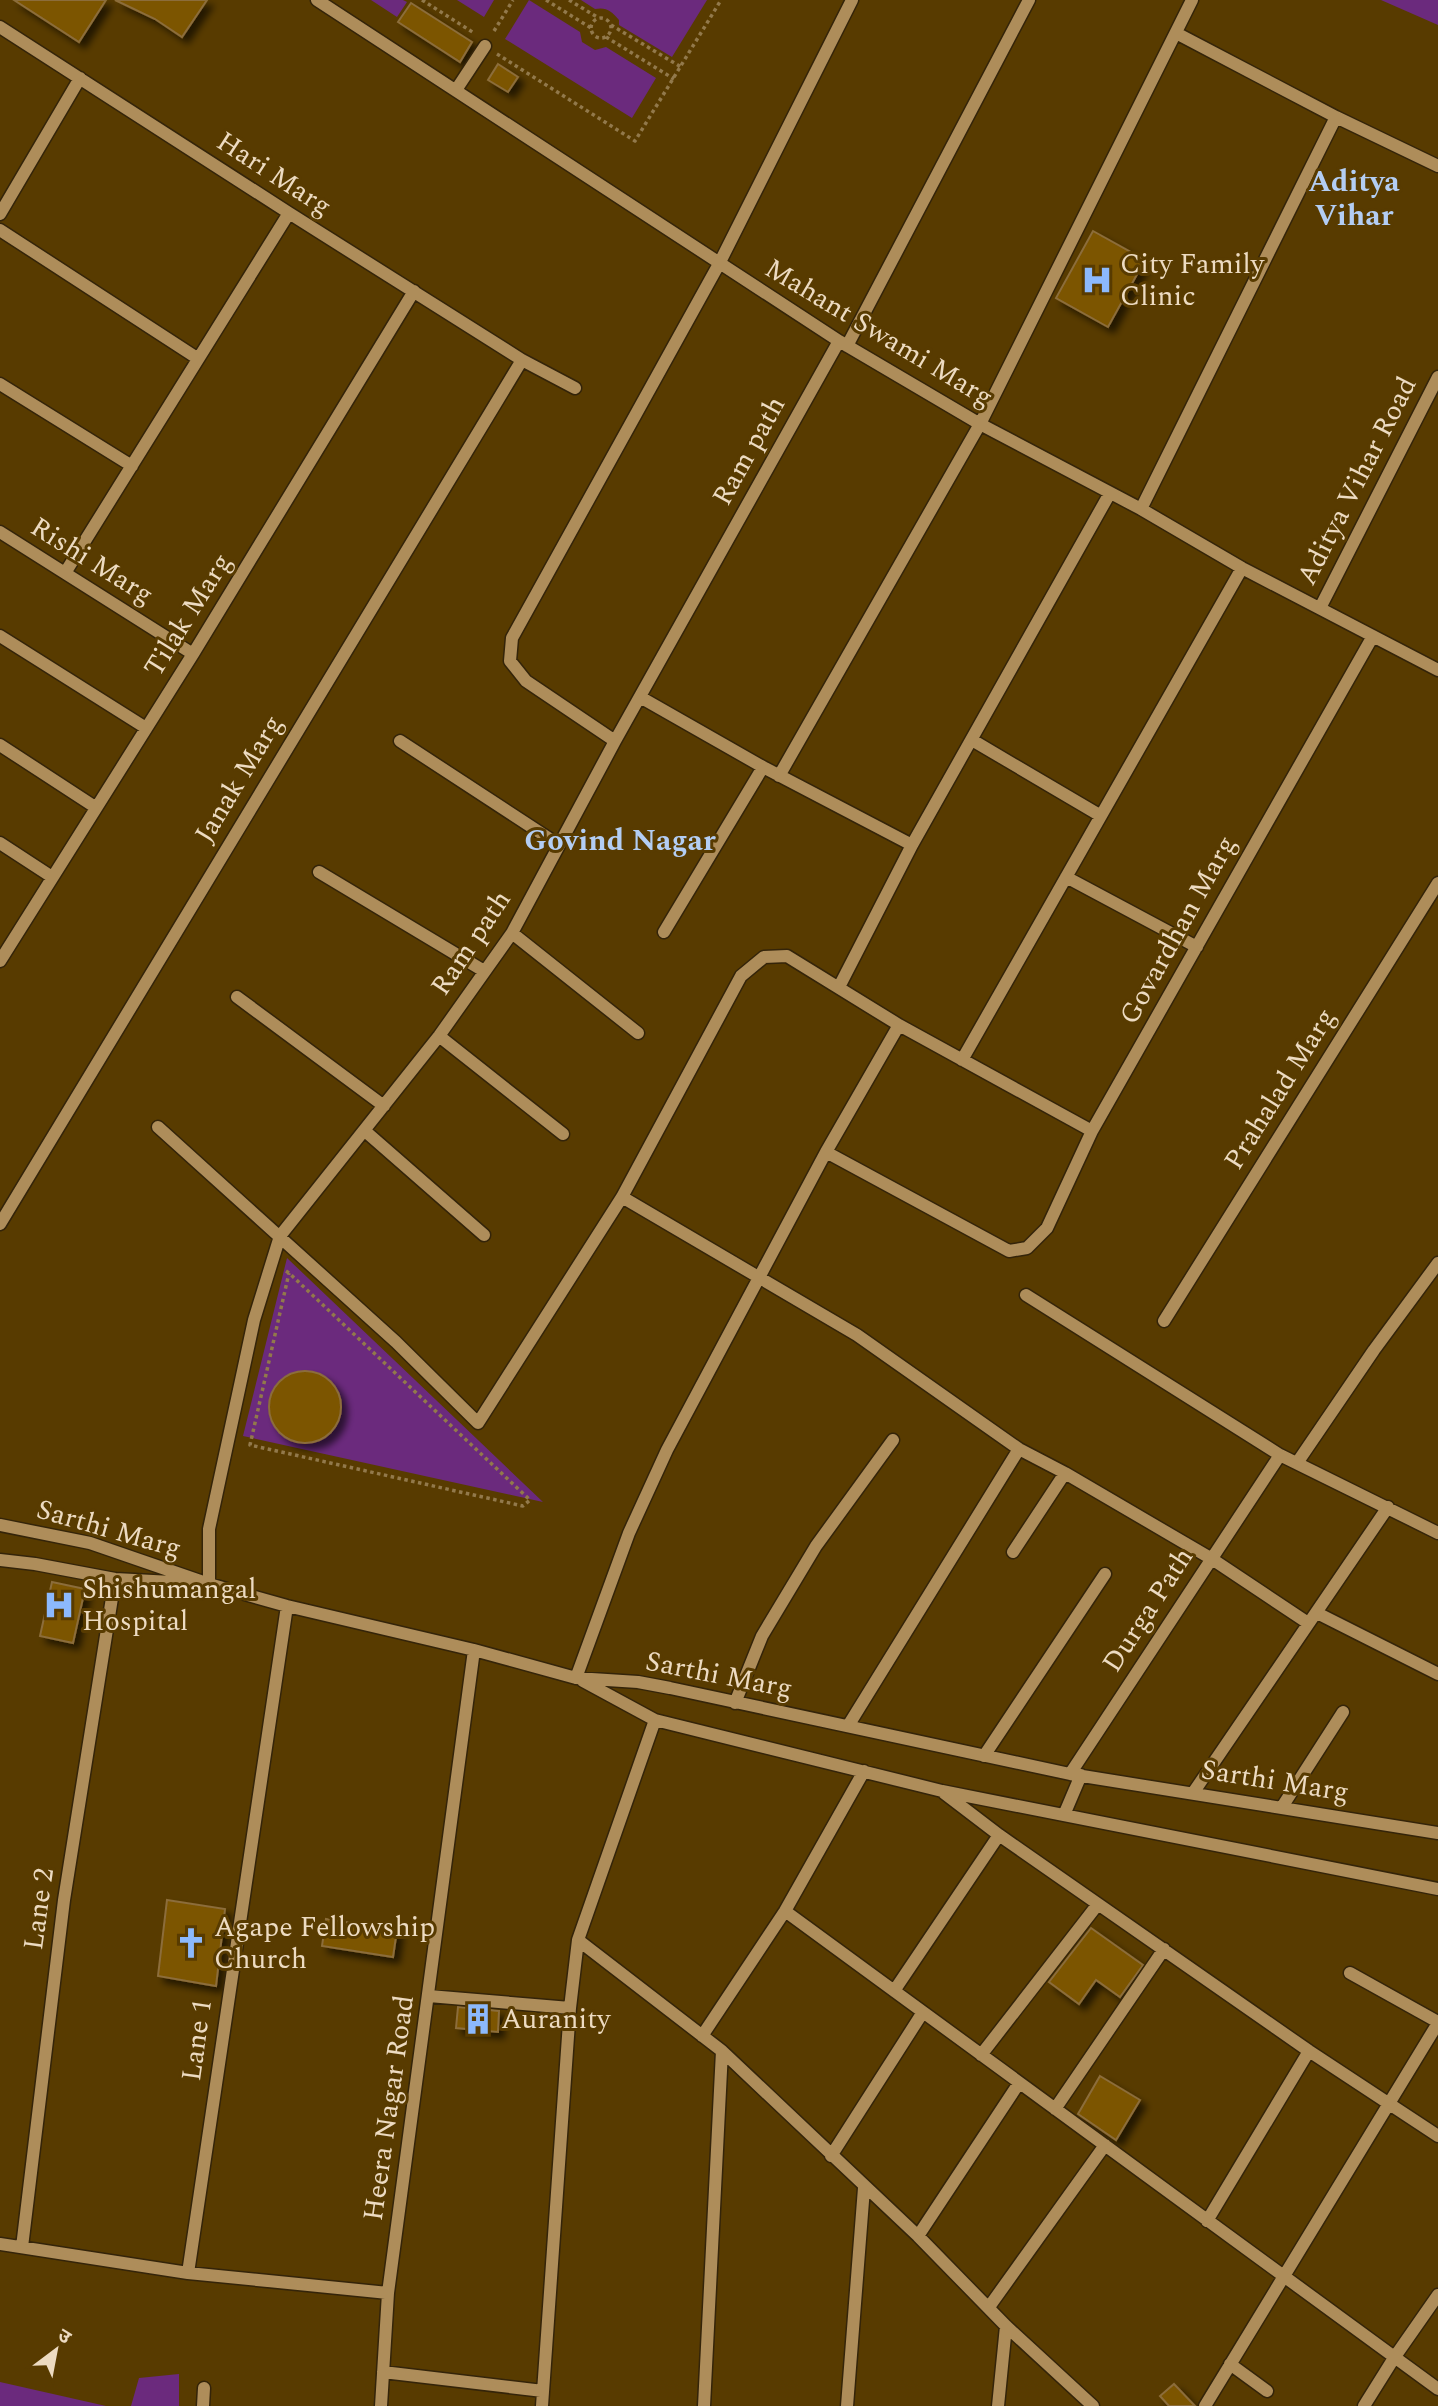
<svg xmlns="http://www.w3.org/2000/svg" width="1438" height="2406" font-family="Spectral,'Noto Sans Devanagari',serif">
<style>
.green{fill:#6b2a7d}
.building{fill:#7b5400;stroke:#8c6d3a;stroke-width:2;filter:url(#shadow)}
.lines{fill:none;stroke-linecap:round;stroke-linejoin:round}
.minor-casing{stroke:#342409;stroke-width:15}
.path{stroke:#92794b;stroke-width:3.5;stroke-dasharray:3.5 3.5;stroke-linecap:butt}
.minor{stroke:#ae8d5a;stroke-width:12}
.labels{text-anchor:middle;dominant-baseline:central;stroke-width:6;stroke-linejoin:round;paint-order:stroke}
.street-label{font-size:28px;fill:#eddbc1;stroke:#583b00}
.poi-label{font-size:28px;fill:#eddbc1;stroke:#583b00;text-anchor:start}
.neighbourhood-label{font-size:30px;font-weight:bold;fill:#b3cdf3;stroke:#583b00}
</style>
<defs>
<filter id="shadow"><feDropShadow dx="6" dy="6" stdDeviation="3.5" flood-color="#0009"/></filter>
</defs>
<rect width="100%" height="100%" fill="#583b00"/>
<path class="green" d="M371,0H403L407,2L397,17Z
M457,0H494L484,17Z
M529,0L580,32L582,42L595,50L606,47L656,78L632,118L505,39Z
M581,0H707L672,57L619,25V20C611,11 607,7 595,9Z
M1381,0H1438V25Z
M287,1258L543,1502L243,1436Z
M179,2374V2406H131L139,2378Z
M0,2382L106,2406H0Z"/>
<path class="building" d="M14,0H106L79,42Z
M115,0H207L182,37L155,19Z
M411,3L472,42L460,62L398,22Z
M498,64L518,77L508,92L488,80Z
M1093,231L1145,260L1108,327L1056,298Z
M269 1407a36 36 0 1 1 72 0a36 36 0 1 1-72 0Z
M52,1582L85,1589L73,1643L40,1636Z
M167,1900L225,1909L216,1986L158,1976Z
M326,1919L397,1930L393,1957L322,1946Z
M1091,1928L1143,1965L1120,1997L1096,1980L1079,2004L1049,1982Z
M458,2007L499,2011L498,2032L456,2028Z
M1100,2076L1140,2100L1116,2140L1078,2114Z
M1174,2384L1195,2406H1169L1160,2396Z"/>
<g class="lines">
<defs>
<path id="minor" d="M317,0L839,341L980,424L1141,509L1242,568L1438,670
M0,27L289,213L522,360L575,388
M1176,33L1336,117L1438,166
M456,90L485,46
M0,214L80,78
M0,230L197,358
M847,346L1029,0
M0,384L132,466
M1141,509L1336,117
M0,532L193,654
M65,573L289,213
M1320,608L1438,377
M0,636L146,728
M640,697L763,767L912,845
M972,740L1101,816
M400,741L559,845
M615,741L526,681L510,661L512,638L719,264L852,0
M0,745L95,807
M779,776L980,424L1192,0
M0,843L52,877
M319,872L484,971
M1066,877L1197,947
M664,932L763,767
M512,933L638,1033
M0,961L193,654L414,291
M839,987L912,845L1110,493
M237,997L384,1106
M439,1036L563,1134
M962,1060L1242,568
M158,1127L396,1342L478,1423L622,1197L741,976L764,957L787,956L899,1025L1092,1131
M365,1131L484,1235
M826,1152L1009,1251L1027,1248L1047,1228L1092,1131L1373,636
M622,1197L857,1335L1019,1449L1065,1473L1212,1559L1308,1623
M0,1224L522,360
M1026,1295L1280,1455
M1164,1321L1438,883
M1297,1463L1374,1350L1438,1263
M0,1525L90,1543L209,1584L287,1606L474,1650L576,1678L638,1682L670,1688L1070,1774L1438,1833
M1013,1552L1065,1473
M0,1560L35,1564L115,1579L191,1583
M209,1584V1529L254,1320L280,1236L439,1036L512,933L615,741L839,341
M1317,1613L1438,1674
M576,1678L629,1533L667,1450L826,1152L899,1025
M583,1681L655,1720L942,1791L1438,1889
M735,1703L762,1636L816,1546L893,1440
M848,1726L1019,1449
M984,1756L1105,1574
M1070,1774L1280,1455L1438,1533
M944,1793L999,1835L1309,2051L1438,2136
M1193,1793L1388,1507
M1282,1807L1343,1712
M1064,1815L1081,1775
M785,1911L1438,2389
M578,1940L722,2051L918,2236L1006,2326L1093,2406
M1350,1973L1438,2022
M894,1991L999,1835
M429,1996L570,2008
M702,2036L785,1911L864,1771
M981,2055L1098,1904
M1055,2109L1164,1949
M831,2156L923,2012
M1207,2221L1309,2051
M918,2236L1019,2083
M0,2244L188,2273L388,2293
M22,2247L64,1900L115,1579
M188,2273L287,1606
M989,2307L1105,2145
M1230,2364L1267,2391
M383,2372L543,2391
M203,2406L204,2388
M381,2406L388,2293L474,1650
M542,2406L570,2008L578,1940L655,1720
M704,2406L722,2051
M847,2406L864,2188
M998,2406L1006,2326
M1205,2406L1438,2023
M1364,2406L1394,2358L1438,2295"/>
</defs>
<use href="#minor" class="minor-casing"/>
<path class="path" d="M422,0L474,33
M546,0L591,28
M569,0L597,17
M591 28a10 10 0 1 1 20 0a10 10 0 1 1-20 0Z
M611,25L681,67
M494,31L513,0
M606,37L674,79
M497,54L635,141L721,0
M286,1271L289,1273L530,1500L523,1506L250,1445L289,1273"/>
<use href="#minor" class="minor"/>
</g>
<defs>
<symbol id="hospital-bare" viewBox="-9 -9 18 18"><path d="M-5-5h3v3.5h4V-5h3V5h-3V1.5h-4V5h-3Z" fill="#8cb9fc" stroke="#583b00" stroke-width="2.5" paint-order="stroke"/></symbol>
<symbol id="church-bare" viewBox="-9 -9 18 18"><path d="M-1.2-6h2.4v3.5h3.3v2.4h-3.3V6h-2.4V-.1h-3.3v-2.4h3.3Z" fill="#8cb9fc" stroke="#583b00" stroke-width="2.5" paint-order="stroke"/></symbol>
<symbol id="building-bare" viewBox="-9 -9 18 18"><path d="M-4-6H4V6H1V3H-1V6H-4ZM-2.5-4.3h1.7v1.8h-1.7ZM.8-4.3h1.7v1.8H.8ZM-2.5-1h1.7V.8h-1.7ZM.8-1h1.7V.8H.8Z" fill="#8cb9fc" stroke="#583b00" stroke-width="2.5" paint-order="stroke"/></symbol>
</defs>
<g fill-rule="evenodd">
<use href="#hospital-bare" x="1075" y="258" width="44" height="44"/>
<use href="#hospital-bare" x="37" y="1583" width="44" height="44"/>
<use href="#church-bare" x="169" y="1921" width="44" height="44"/>
<use href="#building-bare" x="456" y="1997" width="44" height="44"/>
</g>
<g class="labels">
<g class="street-label">
<text transform="translate(274 174) rotate(33)">Hari Marg</text>
<text transform="translate(879 333) rotate(31)">Mahant Swami Marg</text>
<text transform="translate(749 451) rotate(-61)">Ram path</text>
<text transform="translate(1357 481) rotate(-63)">Aditya Vihar Road</text>
<text transform="translate(92 561) rotate(32)">Rishi Marg</text>
<text transform="translate(188 615) rotate(-58)">Tilak Marg</text>
<text transform="translate(239 779) rotate(-59)">Janak Marg</text>
<text transform="translate(1178 930) rotate(-61)">Govardhan Marg</text>
<text transform="translate(471 943) rotate(-56)">Ram path</text>
<text transform="translate(1280 1089) rotate(-58)">Prahalad Marg</text>
<text transform="translate(109 1529) rotate(16)">Sarthi Marg</text>
<text transform="translate(1148 1610) rotate(-57)">Durga Path</text>
<text transform="translate(719 1675) rotate(11)">Sarthi Marg</text>
<text transform="translate(1275 1781) rotate(9)">Sarthi Marg</text>
<text transform="translate(39 1909) rotate(-82)">Lane 2</text>
<text transform="translate(197 2040) rotate(-82)">Lane 1</text>
<text transform="translate(389 2108) rotate(-82)">Heera Nagar Road</text>
</g>
<g class="poi-label">
<text x="1120" y="264">City Family<tspan x="1120" dy="32">Clinic</tspan></text>
<text x="82" y="1589">Shishumangal<tspan x="82" dy="32">Hospital</tspan></text>
<text x="214" y="1927">Agape Fellowship<tspan x="214" dy="32">Church</tspan></text>
<text x="501" y="2019">Auranity</text>
</g>
<g class="neighbourhood-label">
<text x="1354" y="182">Aditya<tspan x="1354" dy="34">Vihar</tspan></text>
<text x="620" y="841">Govind Nagar</text>
</g>
</g>
<g transform="translate(56 2350) rotate(32)" stroke="#583b00" stroke-width="5" paint-order="stroke">
<path d="M0-5L12 26L0 18L-12 26Z" fill="#eddbc1"/>
<text y="-10" font-size="19" font-weight="bold" text-anchor="middle" fill="#eddbc1">उ</text>
</g>
</svg>
